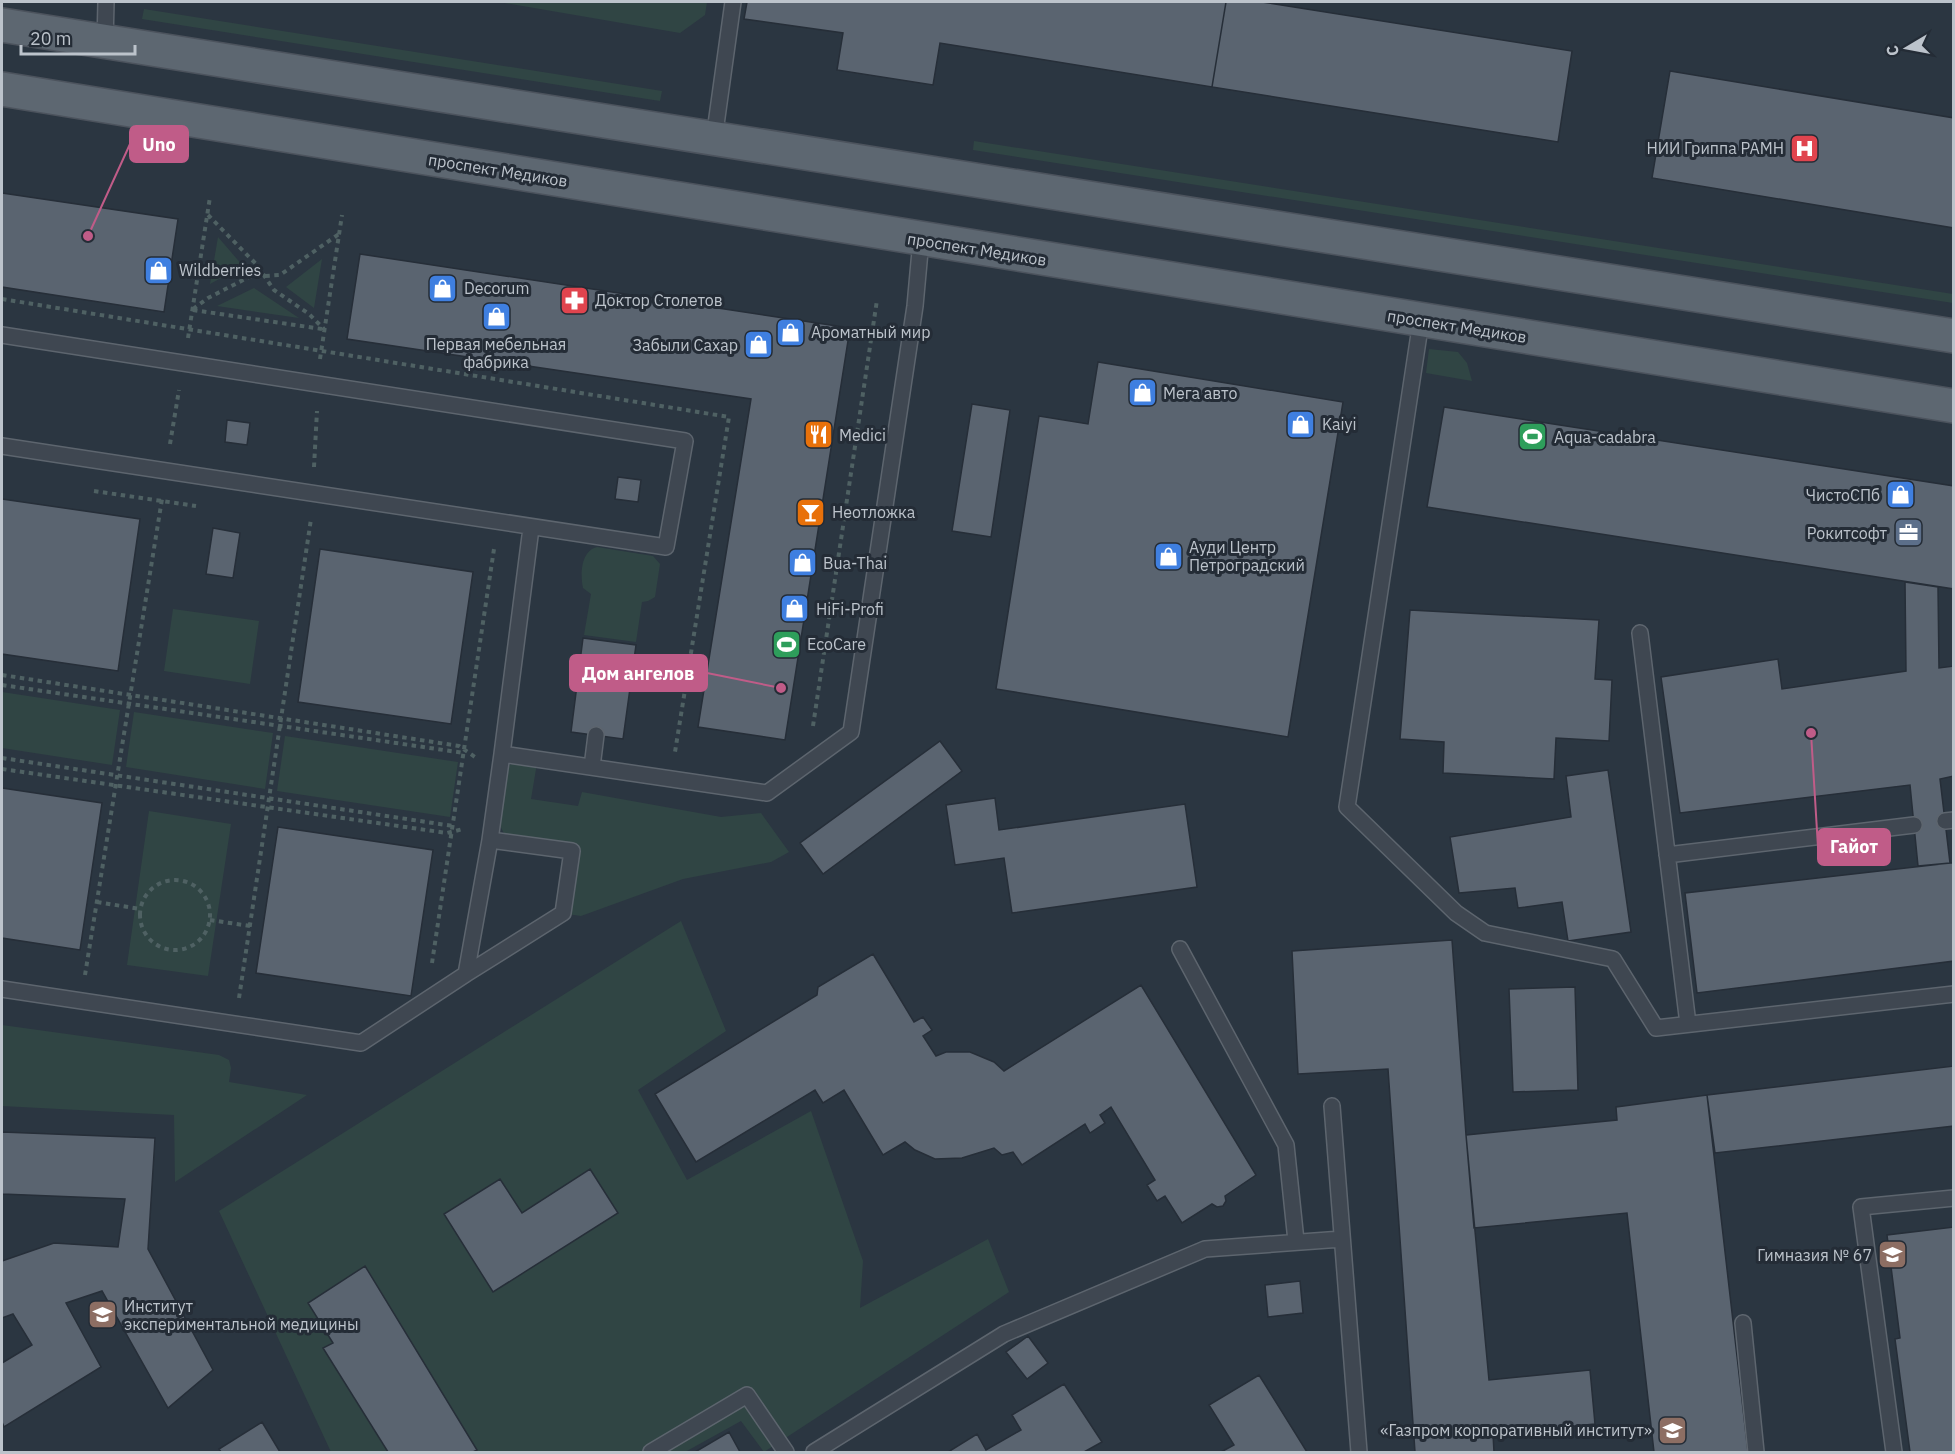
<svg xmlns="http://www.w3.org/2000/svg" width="1955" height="1454" font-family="'IBM Plex Sans',sans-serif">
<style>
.green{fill:#304544}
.building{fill:#5a6470;stroke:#262e38;stroke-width:1.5}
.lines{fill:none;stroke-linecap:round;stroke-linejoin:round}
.lane-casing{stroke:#5d656e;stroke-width:18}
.primary-casing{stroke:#4c535d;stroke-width:36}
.path{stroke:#4f6163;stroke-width:4;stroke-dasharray:4.5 4.5;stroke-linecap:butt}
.lane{stroke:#3f4751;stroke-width:15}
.primary{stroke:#5d6771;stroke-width:33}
.labels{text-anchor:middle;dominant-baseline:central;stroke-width:6;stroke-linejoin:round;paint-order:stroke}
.poi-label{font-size:16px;fill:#bcc3cb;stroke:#242c36;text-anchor:start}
.street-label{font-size:16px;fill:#bcc3cb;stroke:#242c36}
.leader{fill:none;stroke:#c05c88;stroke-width:2}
.callout-dot{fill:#c05c88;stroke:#242c36;stroke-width:2}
.callout{fill:#c05c88;stroke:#c05c88;stroke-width:2}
.callout-label{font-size:18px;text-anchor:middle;font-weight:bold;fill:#fff}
</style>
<rect width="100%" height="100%" fill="#2b3641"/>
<path class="green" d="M499,2H707L705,15L680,33Z
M144,9L662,91L660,101L142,19Z
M974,141L1953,294V303L973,150Z
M218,237L243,266L210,284Z
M322,259L314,308L286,287Z
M254,288L299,318L217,306Z
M1429,349L1458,352L1467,363L1472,381L1426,373Z
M597,547L653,556L660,564L655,597L648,601L642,602L636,642L584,635L591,594L583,588C580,574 581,551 597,547Z
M173,609L259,621L250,684L164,671Z
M2,692L120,710L112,765L2,748Z
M134,712L273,733L265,789L126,767Z
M285,736L458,762L450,817L277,791Z
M516,762L537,763L531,799L578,806L582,792L721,817L761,813L789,852L771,862L683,879L581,916L567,914L576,849L506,837L499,824L505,771L510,765Z
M149,811L231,824L208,976L127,965Z
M681,921L726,1031L638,1090L687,1180L811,1111L863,1261L860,1308L988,1239L1009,1292L764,1452L741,1421L685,1452H331L219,1211Z
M2,1025L219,1055L229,1060L231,1068L229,1082L307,1095L175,1182L174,1115L2,1106Z"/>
<path class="building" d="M747,2H1226L1212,87L940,43L933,85L837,70L843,33L744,19Z
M1226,2H1262L1572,51L1558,142L1212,87Z
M1670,71L1954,118V228L1652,178Z
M2,193L178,219L164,312L2,287Z
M360,254L850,328L785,740L698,727L751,399L347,339Z
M1098,362L1343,402L1288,737L996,689L1039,416L1088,424Z
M972,404L1010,410L991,537L952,531Z
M1444,407L1954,486V589L1427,507Z
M227,420L250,423L247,445L225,442Z
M618,477L641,480L638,502L615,499Z
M2,499L140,519L118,671L2,654Z
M213,528L240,533L233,578L206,574Z
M320,549L473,572L451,724L298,702Z
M1905,582L1938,587L1939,668L1954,666V776L1940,779L1950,863L1918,866L1910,785L1680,813L1661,677L1778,659L1782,689L1906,671Z
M1410,610L1599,620L1595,679L1612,680L1609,741L1556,738L1554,779L1443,773L1444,742L1400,739Z
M583,638L636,645L623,739L571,732Z
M940,741L962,771L823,874L800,843Z
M1608,770L1631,932L1568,941L1562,902L1518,908L1515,888L1459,893L1450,837L1571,817L1566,776Z
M2,788L102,803L80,950L2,938Z
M995,798L999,830L1185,804L1197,887L1012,913L1004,858L955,865L946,805Z
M278,827L433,850L411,996L256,973Z
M1950,863H1954V961L1697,993L1685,893Z
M1452,940L1466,1135L1489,1380L1590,1370L1595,1424L1493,1434L1494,1452H1415L1388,1069L1298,1074L1292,951Z
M873,954L914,1022L923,1017L932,1030L923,1036L936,1056L946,1052H970L994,1062L1004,1071L1141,985L1256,1175L1225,1196L1226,1201L1223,1206L1217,1207L1212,1204L1182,1223L1165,1196L1157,1201L1147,1185L1155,1180L1111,1107L1100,1115L1105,1123L1090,1133L1085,1124L1022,1165L1013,1152L1002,1155L994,1148L962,1158L935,1159L915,1150L905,1142L883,1155L844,1090L823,1103L815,1090L696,1162L655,1094L817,995L818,987Z
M1575,987L1578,1090L1513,1092L1509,989Z
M1954,1066V1126L1715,1153L1707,1095Z
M1707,1095L1748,1452H1654L1627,1213L1474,1228L1466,1135L1617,1120L1616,1107Z
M2,1132L155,1138L148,1249L213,1370L168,1408L102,1291L66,1303L101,1367L4,1427L2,1422V1363L32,1345L13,1314L2,1318V1261L54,1243L118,1247L125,1199L2,1194Z
M590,1169L618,1213L493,1292L444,1214L500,1179L522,1213Z
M1954,1227V1452H1910L1895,1339L1900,1338L1887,1235Z
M365,1266L477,1450L473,1452H388L323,1348L333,1343L308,1303Z
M1300,1281L1303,1313L1268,1317L1265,1285Z
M1028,1336L1048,1363L1027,1379L1006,1352Z
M1259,1375L1307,1452H1221L1234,1445L1209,1405Z
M1064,1384L1102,1442L1084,1452H948L977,1434L986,1450L1021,1430L1012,1415Z
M262,1422L280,1452H221L219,1449Z
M729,1432L740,1452H695Z"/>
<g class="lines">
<defs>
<path id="lane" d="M105,42L106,2
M714,139L733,2
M1421,321L1347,807L1456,913L1485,933L1613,959L1656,1028L1954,994
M2,335L685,441L666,547L2,446
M1640,633L1688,1024
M502,754L531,528
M592,767L596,735
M1945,821L1954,820
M1667,855L1914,825
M1180,949L1286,1145L1296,1241
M466,974L563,913L572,851L490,840
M2,989L361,1043L466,974L490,840L502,754L767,793L851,732L915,306L921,240
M1332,1106L1359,1452
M1743,1323L1756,1452
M651,1452L747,1395L786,1452
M814,1452L1004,1334L1205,1249L1342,1239
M1894,1452L1861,1207L1954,1198"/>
<path id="primary" d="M2,25L1954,336
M2,89L1954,406"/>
</defs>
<use href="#lane" class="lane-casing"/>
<use href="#primary" class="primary-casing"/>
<path class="path" d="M208,215L257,265L274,290L309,314L324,329
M2,299L729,417L675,752
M193,309L208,298L249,277L280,275L339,234
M193,310L322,329
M188,338L210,197
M320,359L342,215
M170,444L179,390
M314,467L317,411
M94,491L196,506
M2,675L459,746L475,757
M2,685L464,753
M813,726L877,300
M2,758L453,826
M2,769L447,833L463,829
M140 915a35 35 0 1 1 70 0a35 35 0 1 1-70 0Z
M97,902L140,909
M210,920L250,926
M432,963L494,549
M85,975L162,499
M239,998L311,519"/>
<use href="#lane" class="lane"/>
<use href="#primary" class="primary"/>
</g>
<defs>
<symbol id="hospital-square" viewBox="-11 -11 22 22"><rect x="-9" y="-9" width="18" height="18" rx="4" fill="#e0444e" stroke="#242c36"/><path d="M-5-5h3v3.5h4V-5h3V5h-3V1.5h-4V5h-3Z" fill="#fff"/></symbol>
<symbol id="shop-square" viewBox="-11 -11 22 22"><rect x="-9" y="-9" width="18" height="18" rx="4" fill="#3f7fe0" stroke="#242c36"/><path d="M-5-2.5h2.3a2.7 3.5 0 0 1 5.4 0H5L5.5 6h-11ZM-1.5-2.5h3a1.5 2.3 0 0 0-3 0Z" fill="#fff"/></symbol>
<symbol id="pharmacy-square" viewBox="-11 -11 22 22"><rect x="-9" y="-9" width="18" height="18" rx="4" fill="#e0444e" stroke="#242c36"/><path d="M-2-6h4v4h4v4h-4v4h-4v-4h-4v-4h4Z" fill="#fff"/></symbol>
<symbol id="restaurant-square" viewBox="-11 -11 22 22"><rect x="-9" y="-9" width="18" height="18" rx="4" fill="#e8710a" stroke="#242c36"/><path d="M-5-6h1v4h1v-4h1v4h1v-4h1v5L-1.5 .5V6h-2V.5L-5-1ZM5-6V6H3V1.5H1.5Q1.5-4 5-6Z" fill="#fff"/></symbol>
<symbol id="stadium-square" viewBox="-11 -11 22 22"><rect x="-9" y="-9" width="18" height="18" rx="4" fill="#2e9e5b" stroke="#242c36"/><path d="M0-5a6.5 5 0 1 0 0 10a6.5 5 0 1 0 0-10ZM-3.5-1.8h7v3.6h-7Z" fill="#fff"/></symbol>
<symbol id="bar-square" viewBox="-11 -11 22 22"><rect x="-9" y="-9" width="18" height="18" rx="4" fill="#e8710a" stroke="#242c36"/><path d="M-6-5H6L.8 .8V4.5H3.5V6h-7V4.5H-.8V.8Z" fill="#fff"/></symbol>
<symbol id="office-square" viewBox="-11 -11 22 22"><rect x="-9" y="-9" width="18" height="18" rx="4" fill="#5c6f8a" stroke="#242c36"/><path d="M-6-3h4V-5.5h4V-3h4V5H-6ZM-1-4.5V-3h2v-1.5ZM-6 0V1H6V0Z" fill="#fff"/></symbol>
<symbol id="school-square" viewBox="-11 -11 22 22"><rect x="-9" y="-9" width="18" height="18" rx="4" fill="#8d6e63" stroke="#242c36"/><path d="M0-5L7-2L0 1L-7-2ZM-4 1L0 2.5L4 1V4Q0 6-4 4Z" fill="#fff"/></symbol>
<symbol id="university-square" viewBox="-11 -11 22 22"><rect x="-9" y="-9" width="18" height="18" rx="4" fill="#8d6e63" stroke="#242c36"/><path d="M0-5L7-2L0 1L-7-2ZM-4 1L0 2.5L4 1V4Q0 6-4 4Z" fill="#fff"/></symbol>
</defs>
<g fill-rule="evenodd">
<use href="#hospital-square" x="1788" y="132" width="33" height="33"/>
<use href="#shop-square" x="142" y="254" width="33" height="33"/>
<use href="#shop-square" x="426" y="272" width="33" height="33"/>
<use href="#pharmacy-square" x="558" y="284" width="33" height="33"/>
<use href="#shop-square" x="480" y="300" width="33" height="33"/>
<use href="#shop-square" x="774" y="316" width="33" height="33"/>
<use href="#shop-square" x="742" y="328" width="33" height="33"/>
<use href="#shop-square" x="1126" y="376" width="33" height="33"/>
<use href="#shop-square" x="1284" y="408" width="33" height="33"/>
<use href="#restaurant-square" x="802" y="418" width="33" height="33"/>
<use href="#stadium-square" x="1516" y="420" width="33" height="33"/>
<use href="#shop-square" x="1884" y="478" width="33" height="33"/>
<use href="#bar-square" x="794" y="496" width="33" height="33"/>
<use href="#office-square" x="1892" y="516" width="33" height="33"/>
<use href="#shop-square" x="1152" y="540" width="33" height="33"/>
<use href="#shop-square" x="786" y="546" width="33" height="33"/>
<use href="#shop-square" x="778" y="592" width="33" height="33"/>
<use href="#stadium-square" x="770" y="628" width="33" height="33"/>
<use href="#school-square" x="1876" y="1238" width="33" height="33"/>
<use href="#university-square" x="86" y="1298" width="33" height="33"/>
<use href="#university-square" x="1656" y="1414" width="33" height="33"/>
</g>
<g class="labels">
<g class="poi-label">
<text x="1784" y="148" text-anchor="end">НИИ Гриппа РАМН</text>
<text x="179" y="270">Wildberries</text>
<text x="464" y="288">Decorum</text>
<text x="595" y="300">Доктор Столетов</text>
<text x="811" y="332">Ароматный мир</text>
<text x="496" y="344" text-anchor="middle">Первая мебельная<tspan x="496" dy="18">фабрика</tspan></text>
<text x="738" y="345" text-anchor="end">Забыли Сахар</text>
<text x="1163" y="393">Мега авто</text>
<text x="1322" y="424">Kaiyi</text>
<text x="839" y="435">Medici</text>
<text x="1554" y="437">Aqua-cadabra</text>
<text x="1880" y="495" text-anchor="end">ЧистоСПб</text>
<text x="832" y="512">Неотложка</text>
<text x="1887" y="533" text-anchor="end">Рокитсофт</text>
<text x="1189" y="547">Ауди Центр<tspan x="1189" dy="18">Петроградский</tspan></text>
<text x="823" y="563">Bua-Thai</text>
<text x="816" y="609">HiFi-Profi</text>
<text x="807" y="644">EcoCare</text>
<text x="1872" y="1255" text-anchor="end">Гимназия № 67</text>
<text x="124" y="1306">Институт<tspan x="124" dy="18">экспериментальной медицины</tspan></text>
<text x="1652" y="1430" text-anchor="end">«Газпром корпоративный институт»</text>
</g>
<g class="street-label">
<text transform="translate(498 170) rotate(9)">проспект Медиков</text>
<text transform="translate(977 249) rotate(9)">проспект Медиков</text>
<text transform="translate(1457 326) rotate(9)">проспект Медиков</text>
</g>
</g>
<path class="leader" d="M88 236L130 144M781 688L707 673M1811 733L1818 847"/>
<g class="callout-dot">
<circle cx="88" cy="236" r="6"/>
<circle cx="781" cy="688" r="6"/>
<circle cx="1811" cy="733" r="6"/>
</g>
<g class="callout">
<rect x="130" y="126" width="58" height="36" rx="6"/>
<rect x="570" y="655" width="137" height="36" rx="6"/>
<rect x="1818" y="829" width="72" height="36" rx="6"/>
</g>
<g class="callout-label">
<text x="159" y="151">Uno</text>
<text x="638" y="680">Дом ангелов</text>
<text x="1854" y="853">Гайот</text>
</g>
<rect width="1955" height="1454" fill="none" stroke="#bcc3cb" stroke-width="6"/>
<g transform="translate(1907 48) rotate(260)" stroke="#242c36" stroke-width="4.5" paint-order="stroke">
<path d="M0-4.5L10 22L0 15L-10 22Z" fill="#bcc3cb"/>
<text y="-9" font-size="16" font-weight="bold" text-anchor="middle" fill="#bcc3cb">С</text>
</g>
<path d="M21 45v9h114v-9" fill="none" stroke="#bcc3cb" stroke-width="3"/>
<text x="30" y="45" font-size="18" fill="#bcc3cb" stroke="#242c36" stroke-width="4.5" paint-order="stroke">20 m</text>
</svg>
